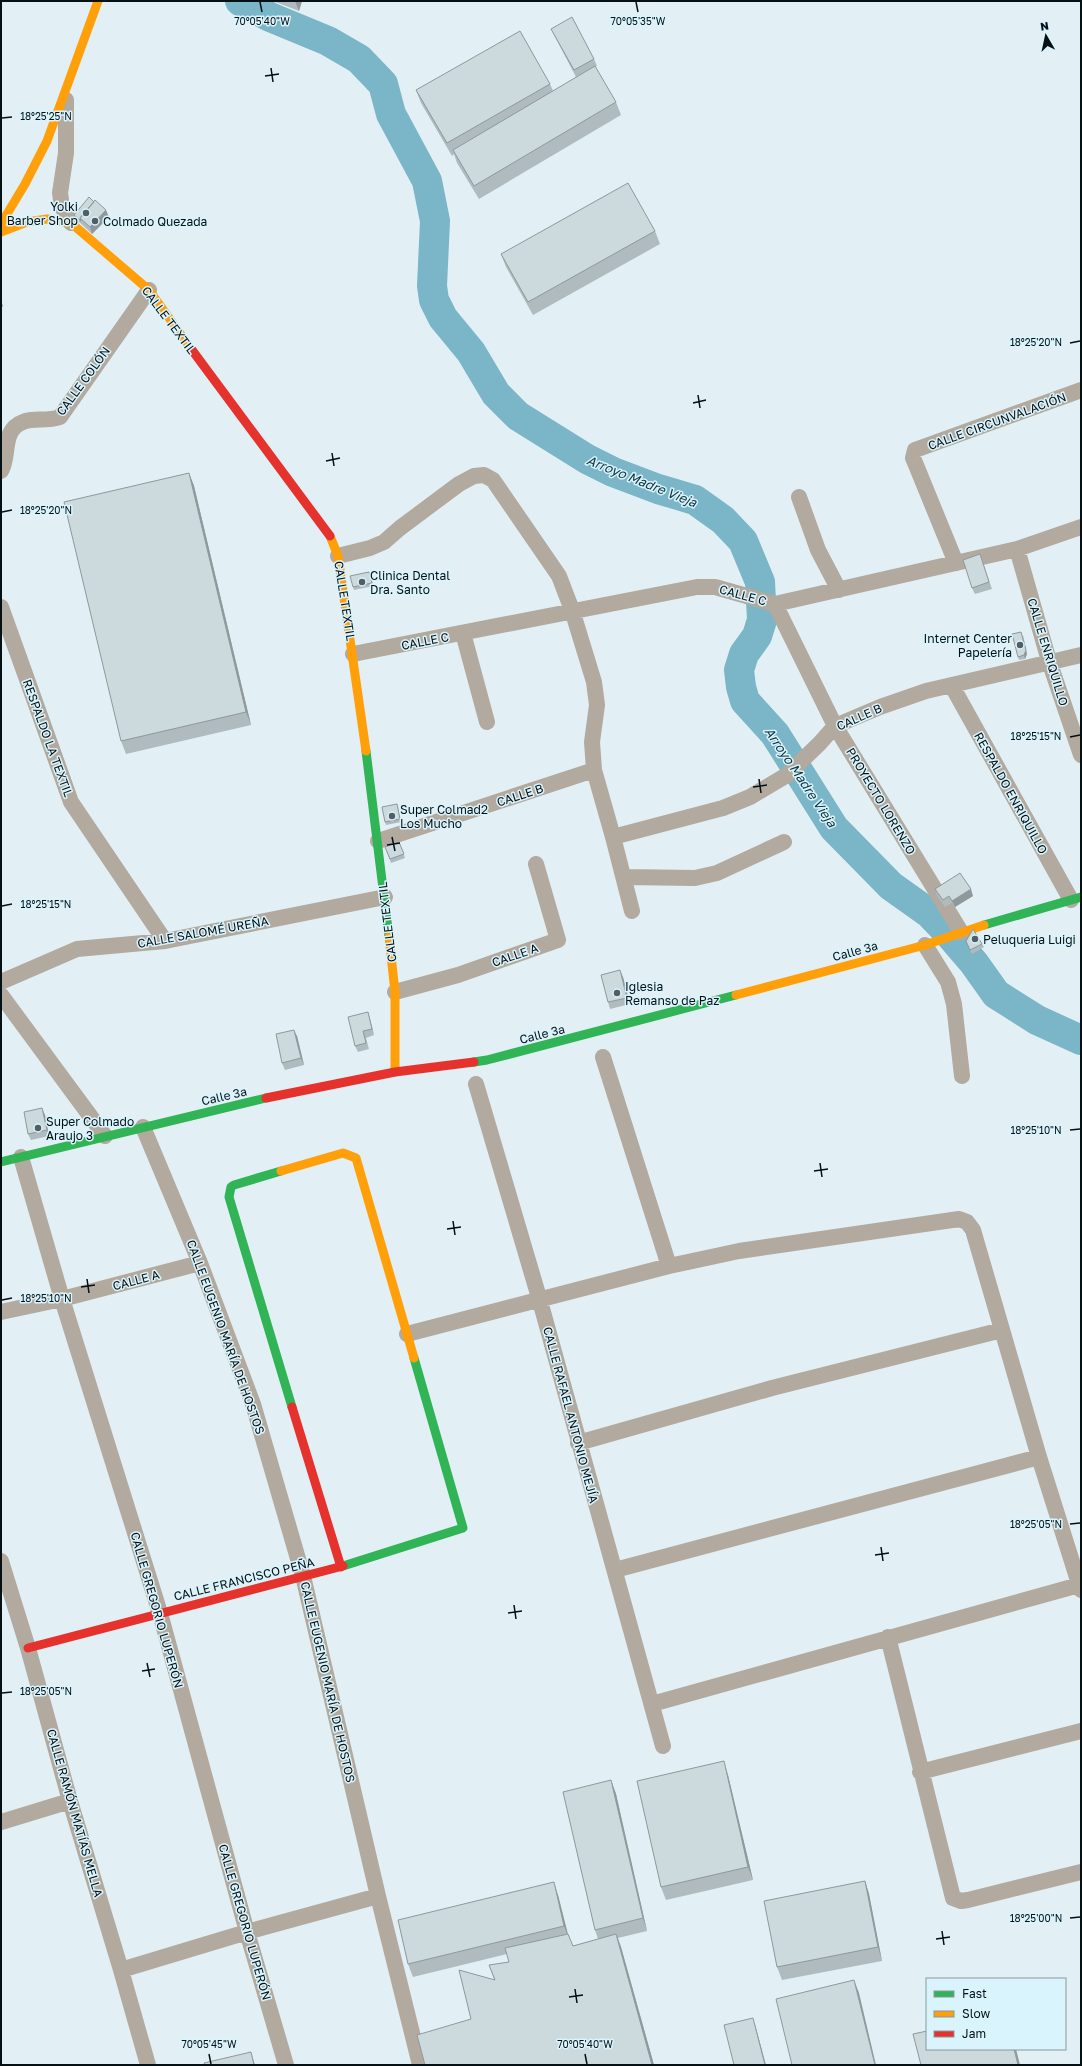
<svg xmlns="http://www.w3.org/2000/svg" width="1082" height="2066" font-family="'Golos Text',sans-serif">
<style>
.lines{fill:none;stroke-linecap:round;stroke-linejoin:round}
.river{stroke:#7ab6c7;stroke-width:30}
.street{stroke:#b2a99f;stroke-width:16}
.fast{stroke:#30b455;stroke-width:9}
.slow{stroke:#ff9f0a;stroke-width:9}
.jam{stroke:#e5322d;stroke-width:9}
.wall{fill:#afbbbe}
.shaded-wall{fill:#8f989b}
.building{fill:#ccd9dd;stroke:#8f989b}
.ticks{fill:none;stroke:#051014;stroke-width:1.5}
.poi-dot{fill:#525e63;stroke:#daf4fd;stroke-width:1.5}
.labels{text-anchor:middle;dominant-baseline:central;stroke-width:3;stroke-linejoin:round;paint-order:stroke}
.poi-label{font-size:12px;fill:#051014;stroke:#daf4fd;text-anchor:start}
.street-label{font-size:12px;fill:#051014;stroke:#daf4fd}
.water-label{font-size:13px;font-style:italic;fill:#0d343e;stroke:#daf4fd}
.ticks-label{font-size:10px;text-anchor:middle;fill:#051014;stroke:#daf4fd;stroke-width:3;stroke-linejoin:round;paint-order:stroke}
</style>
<rect width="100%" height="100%" fill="#e2f0f5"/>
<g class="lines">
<path class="river" d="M240,1L270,17L328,41L359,59L383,84L391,114L427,181L435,221L432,286L434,300L443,318L471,352L496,394L518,416L587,459L613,472L658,489L695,500L723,520L743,541L760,582L762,620L757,636L744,654L739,670L741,687L745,701L775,734L834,828L891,886L929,913L950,935L974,963L996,994L1037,1020L1081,1040"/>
<path class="street" d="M66,100V153L60,193L62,207L71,223
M1,471C10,456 1,430 23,422C34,417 46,422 60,417L149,290
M799,497L818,550L839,590
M1017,549L1049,661L1081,755
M338,556L370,548L384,542L400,528L459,484L474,476L484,475L493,480L559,576L572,610L594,682L597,705L592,742L594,770L613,837L632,911
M956,563L916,465L913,458L915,450L1081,390
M775,604L835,726L961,932
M1,607L71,802L165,941
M463,633L487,722
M353,654L697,587H715L775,604L1017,549L1081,527
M952,686L1071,900
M613,837L723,808L750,797L787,775L820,743L835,726L880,707L926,691L1081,655
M378,841L594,770
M624,877L695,878L717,873L784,842
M925,945L948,982L954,1004L962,1076
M1,982L77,949L165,941L385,897
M395,992L458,975L558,940L536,864
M1,995L105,1136
M603,1057L669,1266
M476,1084L540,1301L663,1746
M143,1127L200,1263L253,1404L303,1576L378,1896L420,2065
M21,1157L62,1299L160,1613L247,1932L286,2065
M1,1312L62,1299L200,1263
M407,1334L669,1266L739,1251L959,1219L967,1222L973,1230L1039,1457L1081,1590
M578,1443L772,1388L1002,1330
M1,1561L28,1648L70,1801L121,1970L148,2065
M615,1570L1039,1457
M888,1637L953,1898L961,1901L968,1900L1081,1872
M652,1704L1079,1585
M920,1772L1081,1731
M1,1822L70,1801
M121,1970L247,1932L378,1896"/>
<path class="fast" d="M366,751L389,937
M984,925L1081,897
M474,1062L487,1060L736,995
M1,1162L266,1098
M281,1171L234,1185L231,1187L229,1197L292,1407
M343,1566L463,1528L414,1358"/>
<path class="slow" d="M1,224L25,184L47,141L98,1
M1,232L27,222L47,219L71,223L149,290L192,350
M330,536L338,556L366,751
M389,937L395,992V1072
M736,995L925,945L984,925
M281,1171L343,1153L356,1158L414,1358"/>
<path class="jam" d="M192,350L330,536
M266,1098L395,1072L474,1062
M292,1407L341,1567
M28,1648L343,1566"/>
</g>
<path class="wall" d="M273,1H302L299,11Z
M551,29L594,59L597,66L595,67L616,102L621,115L479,199L457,163L454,154L452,156L421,103L416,90L550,84L553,91L586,72L576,77L554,35Z
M74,215L109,217L92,234L75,218Z
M655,231L660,244L533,315L506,267L501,254Z
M189,473L194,486L251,725L126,754L121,741Z
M980,554L992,589L975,594L972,588Z
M371,575L373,586L354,590L353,587Z
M1023,635L1027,654L1025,659L1019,660L1018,657Z
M398,807L401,822L386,825L385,822Z
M399,842L405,858L391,863L385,847Z
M935,889L973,896L955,907L952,903L945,907L937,896Z
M966,941L982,944L984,947L972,954Z
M623,977L630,1004L610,1009L608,1002Z
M368,1012L374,1035L366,1038L369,1049L358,1052L355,1046Z
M297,1036L304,1065L285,1070L282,1063Z
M45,1115L49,1136L31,1140L28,1134Z
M728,1775L753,1880L666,1900L661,1887Z
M611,1780L616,1794L647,1931L618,1938L621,1947L654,2065H425L471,2019L494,1979L489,1965L509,1962L507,1954L413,1977L408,1964L558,1895L568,1934L573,1946L598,1939L595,1930Z
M865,1881L869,1894L882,1961L782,1980L777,1967Z"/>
<path class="shaded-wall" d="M295,1H302L299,11Z
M106,210L109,217L92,234L90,227Z
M1,300L3,306L1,308Z
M189,473L194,486L251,725L246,712Z
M1021,632L1027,654L1025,659L1024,655Z
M971,889L973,896L955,907L952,901Z
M620,970L623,977L630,1004L627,998Z
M368,1012L370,1019L374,1035L372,1029Z
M294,1030L297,1036L304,1065L301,1058Z
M42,1108L45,1115L49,1136L47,1130Z
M724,1761L728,1775L753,1880L748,1867Z
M611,1780L616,1794L647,1931L643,1918Z
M865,1881L869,1894L882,1961L878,1947Z
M554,1882L558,1895L569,1939L564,1926Z
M616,1934L621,1947L654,2065H652Z
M854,1980L859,1993L876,2065H875Z
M753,2018L756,2028L766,2065H765Z
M1014,2049H1016L1020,2065H1018Z
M251,2052L254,2062L255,2065H254Z"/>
<path class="building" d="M572,17L594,59L574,70L551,29Z
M520,31L550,84L447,143L416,90Z
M595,66L616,102L474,186L453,150Z
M628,183L655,231L528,302L501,254Z
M89,197L94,202L80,218L81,221L74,215Z
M95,200L106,210L90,227L80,218Z
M189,473L246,712L121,741L64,502Z
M980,554L989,582L972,588L963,560Z
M369,572L372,583L353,587L350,576Z
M1021,632L1026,650L1024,655L1018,657L1012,634Z
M397,804L400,819L385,822L382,807Z
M399,842L404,854L390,859L385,847Z
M960,873L971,889L952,901L949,896L943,900L935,889Z
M973,929L982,944L970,950L966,941Z
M620,970L627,998L608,1002L601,975Z
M368,1012L372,1029L363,1031L366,1043L355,1046L348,1017Z
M294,1030L301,1058L282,1063L276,1034Z
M42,1108L47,1130L28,1134L24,1112Z
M724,1761L748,1867L661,1887L637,1781Z
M611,1780L643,1918L595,1930L563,1792Z
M865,1881L878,1947L777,1967L764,1901Z
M554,1882L564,1926L408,1964L398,1920Z
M568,1934L573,1946L616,1934L652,2065H425L417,2035L471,2019L459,1970L495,1980L489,1965L509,1962L505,1948Z
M854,1980L875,2065H792L776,1999Z
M753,2018L765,2065H734L724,2025Z
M927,2031V2049H1014L1018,2065H921L913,2034Z
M251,2052L254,2065H205L204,2063Z"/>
<path class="ticks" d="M260,2L262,12M636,2L638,12M271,68L273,82M265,76L279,74M2,118L12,117M1070,343L1080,341M698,395L700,408M693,403L706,400M332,453L334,466M326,461L340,458M2,512L12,510M1070,737L1080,735M759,779L761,793M753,787L767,785M392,837L395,851M387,845L400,843M2,906L12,904M1070,1130L1080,1129M820,1163L822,1177M814,1171L828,1169M453,1221L455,1235M447,1229L461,1227M87,1279L89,1293M81,1287L95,1285M2,1300L12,1298M1070,1524L1080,1523M881,1547L883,1561M875,1555L889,1553M514,1605L516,1619M508,1613L522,1611M147,1663L150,1677M142,1671L155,1669M2,1693L12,1692M1070,1918L1080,1917M942,1931L944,1945M936,1939L950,1937M575,1989L577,2003M569,1997L583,1995M209,2054L211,2064M585,2054L587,2064"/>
<g class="poi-dot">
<circle cx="86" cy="213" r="4"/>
<circle cx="95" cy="221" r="4"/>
<circle cx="362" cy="582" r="4"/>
<circle cx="1020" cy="645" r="4"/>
<circle cx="392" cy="816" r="4"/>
<circle cx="975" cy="939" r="4"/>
<circle cx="617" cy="993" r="4"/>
<circle cx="38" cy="1128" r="4"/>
</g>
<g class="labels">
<g class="poi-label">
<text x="78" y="206" text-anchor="end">Yolki<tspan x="78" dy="14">Barber Shop</tspan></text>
<text x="103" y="221">Colmado Quezada</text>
<text x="370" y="575">Clinica Dental<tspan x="370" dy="14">Dra. Santo</tspan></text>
<text x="1012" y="638" text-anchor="end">Internet Center<tspan x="1012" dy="14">Papelería</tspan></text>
<text x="400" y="809">Super Colmad2<tspan x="400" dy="14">Los Mucho</tspan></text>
<text x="983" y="939">Peluqueria Luigi</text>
<text x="625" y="986">Iglesia<tspan x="625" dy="14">Remanso de Paz</tspan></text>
<text x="46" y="1121">Super Colmado<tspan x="46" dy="14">Araujo 3</tspan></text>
</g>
<g class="street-label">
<text transform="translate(169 320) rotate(53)">CALLE TEXTIL</text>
<text transform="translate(83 381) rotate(-54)">CALLE COLÓN</text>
<text transform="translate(997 421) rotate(-20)">CALLE CIRCUNVALACIÓN</text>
<text transform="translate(743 595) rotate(15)">CALLE C</text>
<text transform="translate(345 601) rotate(81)">CALLE TEXTIL</text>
<text transform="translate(425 641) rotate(-11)">CALLE C</text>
<text transform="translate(1048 652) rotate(73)">CALLE ENRIQUILLO</text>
<text transform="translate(859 717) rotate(-24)">CALLE B</text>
<text transform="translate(48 738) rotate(70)">RESPALDO LA TEXTIL</text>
<text transform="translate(1011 793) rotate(61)">RESPALDO ENRIQUILLO</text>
<text transform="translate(520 795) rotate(-18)">CALLE B</text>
<text transform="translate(881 801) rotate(59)">PROYECTO LORENZO</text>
<text transform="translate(387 922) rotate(-97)">CALLE TEXTIL</text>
<text transform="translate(203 932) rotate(-10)">CALLE SALOMÉ UREÑA</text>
<text transform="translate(855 951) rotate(-15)">Calle 3ª</text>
<text transform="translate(515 955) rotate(-19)">CALLE A</text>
<text transform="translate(542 1034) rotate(-14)">Calle 3ª</text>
<text transform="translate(224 1096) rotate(-13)">Calle 3ª</text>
<text transform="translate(136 1280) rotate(-15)">CALLE A</text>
<text transform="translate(226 1337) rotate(70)">CALLE EUGENIO MARÍA DE HOSTOS</text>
<text transform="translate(571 1415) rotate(75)">CALLE RAFAEL ANTONIO MEJÍA</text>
<text transform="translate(244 1579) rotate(-14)">CALLE FRANCISCO PEÑA</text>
<text transform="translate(157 1610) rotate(74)">CALLE GREGORIO LUPERÓN</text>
<text transform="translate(328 1682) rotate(77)">CALLE EUGENIO MARÍA DE HOSTOS</text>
<text transform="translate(75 1813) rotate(74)">CALLE RAMÓN MATÍAS MELLA</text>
<text transform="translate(245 1922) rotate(74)">CALLE GREGORIO LUPERÓN</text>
</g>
<g class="water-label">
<text transform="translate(642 481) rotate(22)">Arroyo Madre Vieja</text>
<text transform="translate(801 777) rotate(56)">Arroyo Madre Vieja</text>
</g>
</g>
<g class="ticks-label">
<text x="262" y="25">70°05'40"W</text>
<text x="638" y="25">70°05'35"W</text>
<text x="46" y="120">18°25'25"N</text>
<text x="1036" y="346">18°25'20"N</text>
<text x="46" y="514">18°25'20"N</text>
<text x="1036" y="740">18°25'15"N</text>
<text x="46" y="908">18°25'15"N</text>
<text x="1036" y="1134">18°25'10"N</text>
<text x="46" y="1302">18°25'10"N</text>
<text x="1036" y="1528">18°25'05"N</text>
<text x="46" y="1695">18°25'05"N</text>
<text x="1036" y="1922">18°25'00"N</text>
<text x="209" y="2048">70°05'45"W</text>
<text x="585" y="2048">70°05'40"W</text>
</g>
<rect width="1082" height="2066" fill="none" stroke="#051014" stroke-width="4"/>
<rect x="926" y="1978" width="140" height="72" fill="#daf4fd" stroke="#8599a0"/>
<rect x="934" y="1991" width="20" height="6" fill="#30b455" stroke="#8599a0"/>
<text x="962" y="1998" font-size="12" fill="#051014">Fast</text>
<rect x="934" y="2011" width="20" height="6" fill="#ff9f0a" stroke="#8599a0"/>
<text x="962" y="2018" font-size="12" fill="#051014">Slow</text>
<rect x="934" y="2031" width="20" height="6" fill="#e5322d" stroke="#8599a0"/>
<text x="962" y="2038" font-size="12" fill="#051014">Jam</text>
<g transform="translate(1046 36) rotate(351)" stroke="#daf4fd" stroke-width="3" paint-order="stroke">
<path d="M0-3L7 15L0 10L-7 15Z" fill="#051014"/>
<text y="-6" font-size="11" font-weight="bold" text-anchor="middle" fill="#051014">N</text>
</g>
</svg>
